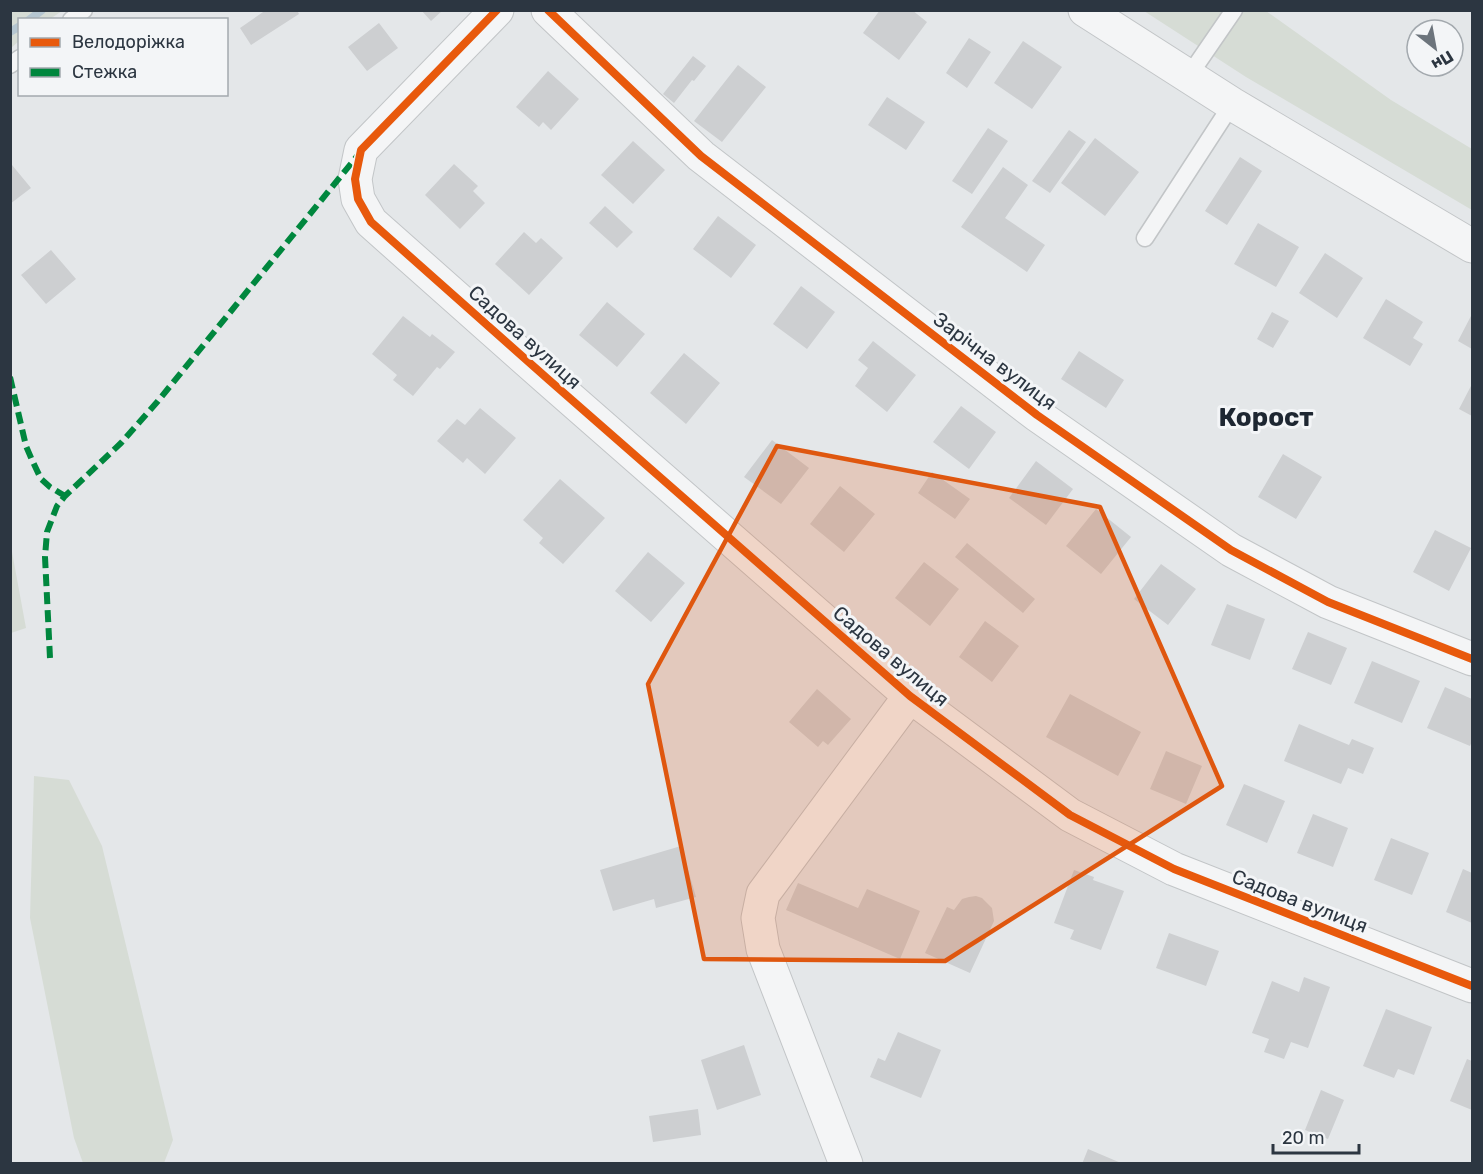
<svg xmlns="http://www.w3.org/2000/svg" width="1483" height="1174" font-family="Rubik,sans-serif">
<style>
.green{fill:#d6dcd5}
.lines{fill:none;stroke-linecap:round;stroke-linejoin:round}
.stream{stroke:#b5c6d1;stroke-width:8}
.building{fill:#cdcfd1}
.service-casing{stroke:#c2c5c7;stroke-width:19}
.minor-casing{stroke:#c2c5c7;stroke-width:35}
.service{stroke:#f4f5f6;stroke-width:16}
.minor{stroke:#f4f5f6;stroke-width:33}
.quiet{stroke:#00873e;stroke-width:6;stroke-dasharray:12 6;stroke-linecap:butt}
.cycleway-casing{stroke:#f3f5f7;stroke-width:11}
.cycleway{stroke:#e8590c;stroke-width:8}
.marked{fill:#df570f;fill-opacity:0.2;stroke:#df570f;stroke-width:4.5;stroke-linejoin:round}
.labels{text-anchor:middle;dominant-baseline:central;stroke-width:6;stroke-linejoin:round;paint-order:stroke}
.street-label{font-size:20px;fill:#2c3641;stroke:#f3f5f7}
.district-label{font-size:26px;font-weight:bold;fill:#1e2732;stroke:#f3f5f7}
</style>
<rect width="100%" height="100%" fill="#e4e7e9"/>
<path class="green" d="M11,10H62V11L50,19L20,20L19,41L11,48Z
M1144,11H1266L1391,100L1472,149V210L1246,77Z
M10,541L26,628L11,633H10Z
M34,776L69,780L102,846L173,1140L164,1163H83L74,1138L30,918Z"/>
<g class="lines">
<path class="stream" d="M29,20L42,10
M10,32L20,26"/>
</g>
<path class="building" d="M266,10H297L299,14L251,45L240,28Z
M421,10H443L431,21Z
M880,10H912L927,22L899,60L863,33Z
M379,23L398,48L367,71L348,47Z
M969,38L991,52L967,88L946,73Z
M1023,41L1062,67L1032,109L994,83Z
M693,56L706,66L694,81L692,80L674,103L663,94Z
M738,65L766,87L722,142L694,121Z
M548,71L579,99L551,130L543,122L539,127L516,107Z
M887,97L925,122L906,150L868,125Z
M988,128L1008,141L972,194L952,181Z
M1069,130L1086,142L1050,193L1032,181Z
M1095,138L1139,172L1105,216L1061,183Z
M633,141L665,170L633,204L601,175Z
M1240,157L1262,171L1227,225L1205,211Z
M454,164L478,186L473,191L485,203L460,229L425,195Z
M12,165L31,188L10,204V166Z
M1003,167L1028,185L1005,218L1045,245L1027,272L961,227Z
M605,206L633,232L617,248L589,223Z
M718,216L756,245L731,278L693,249Z
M1258,223L1299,247L1276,287L1234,264Z
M524,232L536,243L541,238L563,258L529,295L495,264Z
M51,250L76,279L46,304L21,275Z
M1325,253L1363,278L1337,318L1299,293Z
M801,286L835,312L807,349L773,324Z
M1386,299L1423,322L1413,338L1423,344L1410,366L1363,338Z
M607,302L645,334L617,367L579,335Z
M1272,312L1289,321L1273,348L1257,339Z
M1472,314V349L1458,341Z
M403,316L430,337L432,334L455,352L440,369L437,367L413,396L393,380L397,375L372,354Z
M873,341L916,375L887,412L855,386L868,368L858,360Z
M1079,351L1124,380L1106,408L1061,379Z
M684,353L720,383L686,424L650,393Z
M1472,384V416L1459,409Z
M961,406L996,432L969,469L933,442Z
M480,408L516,438L485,474L467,458L463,463L437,441L457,419L465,425Z
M772,440L809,468L781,504L744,477Z
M1283,454L1322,477L1296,519L1258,497Z
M1036,461L1073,489L1046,525L1009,498Z
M932,472L970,499L955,519L918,493Z
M560,479L605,518L563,564L539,543L543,538L523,520Z
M840,486L875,514L844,552L810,524Z
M1096,509L1131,537L1101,574L1066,546Z
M1435,530L1471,548L1449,591L1413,572Z
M967,543L1035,599L1023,613L955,557Z
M648,552L685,583L651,622L615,591Z
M924,562L959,589L930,626L895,598Z
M1161,564L1196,589L1168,625L1134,599Z
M1227,604L1265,619L1250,660L1211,645Z
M985,621L1019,646L992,682L959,657Z
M1308,632L1347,648L1331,685L1292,669Z
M1372,661L1420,681L1402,723L1354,703Z
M1445,687L1472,699V741L1470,746L1427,728Z
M817,689L851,719L828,745L823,741L818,747L789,722Z
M1070,694L1141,732L1118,776L1046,737Z
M1299,724L1349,745L1352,739L1374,748L1363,774L1348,768L1341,784L1284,761Z
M1166,751L1202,766L1186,804L1150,789Z
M1244,784L1285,801L1267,843L1226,825Z
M1313,814L1348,828L1333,867L1297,853Z
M1391,838L1429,853L1412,895L1374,880Z
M681,846L696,897L656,908L654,899L613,911L600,870Z
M1463,869L1472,873V923L1446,912Z
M1074,870L1094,877L1093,880L1124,891L1101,950L1070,939L1074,930L1054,923Z
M798,883L858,908L867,889L920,911L900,959L786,910Z
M976,896L982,898L992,908L994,921L970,973L925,953L947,907L954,910L962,899L969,897Z
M1169,933L1219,951L1206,986L1156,968Z
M1304,977L1330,987L1308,1048L1291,1042L1284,1059L1264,1052L1269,1039L1252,1033L1272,981L1299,992Z
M1386,1009L1432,1027L1414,1075L1398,1069L1394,1078L1363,1066Z
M898,1032L941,1050L921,1098L870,1077L878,1058L885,1061Z
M744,1045L761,1095L717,1110L701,1060Z
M1467,1059L1472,1061V1110L1450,1101Z
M1321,1090L1344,1100L1328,1139L1305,1130Z
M698,1109L701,1135L653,1142L649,1116Z
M1088,1149L1121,1163V1164H1082Z"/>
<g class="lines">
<defs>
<path id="service" d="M71,20L84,10
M10,65L20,58
M1188,77L1234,10
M1145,238L1232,104"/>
<path id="minor" d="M497,10L361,150L355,179L358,199L371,222L549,380L910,696L1070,815L1174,869L1472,986
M548,10L701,156L1037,415L1231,550L1328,602L1472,659
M1085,10L1232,104L1472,246
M846,1164L763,949L758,918L763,894L910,696"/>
</defs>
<use href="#service" class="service-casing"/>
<use href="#minor" class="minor-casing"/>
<use href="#service" class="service"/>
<use href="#minor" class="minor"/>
<path class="quiet" d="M10,377L26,446L32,460L41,479L50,487L65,496
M50,658L45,557L47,532L57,506L65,496L121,443L158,401L358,155"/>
<defs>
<path id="cycleway" d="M497,10L361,150L355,179L358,199L371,222L549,380L910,696L1070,815L1174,869L1472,986
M548,10L701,156L1037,415L1231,550L1328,602L1472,659"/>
</defs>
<use href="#cycleway" class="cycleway-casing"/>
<use href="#cycleway" class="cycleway"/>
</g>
<path class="marked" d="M777,446L1100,507L1222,786L945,961L704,959L648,684Z"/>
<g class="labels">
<g class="street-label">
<text transform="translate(525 337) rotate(42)">Садова вулиця</text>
<text transform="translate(995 361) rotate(37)">Зарічна вулиця</text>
<text transform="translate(891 656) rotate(40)">Садова вулиця</text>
<text transform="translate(1300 901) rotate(21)">Садова вулиця</text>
</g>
<g class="district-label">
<text x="1266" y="417">Корост</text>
</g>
</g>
<rect width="1483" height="1174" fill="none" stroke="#2c3641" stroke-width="24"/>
<rect x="18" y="18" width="210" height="78" fill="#f3f5f7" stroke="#a3a9ae" stroke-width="1.5"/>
<rect x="30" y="38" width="30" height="9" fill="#e8590c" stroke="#a3a9ae" stroke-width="1.5"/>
<text x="72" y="48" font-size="18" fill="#2c3641">Велодоріжка</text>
<rect x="30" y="68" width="30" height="9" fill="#00873e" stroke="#a3a9ae" stroke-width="1.5"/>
<text x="72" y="78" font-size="18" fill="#2c3641">Стежка</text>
<g transform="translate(1435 48) rotate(149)"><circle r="28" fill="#f3f5f7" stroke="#a3a9ae" stroke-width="1.5"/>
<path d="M0-4.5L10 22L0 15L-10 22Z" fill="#6c747c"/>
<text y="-9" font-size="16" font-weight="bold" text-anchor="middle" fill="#2c3641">Пн</text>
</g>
<path d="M1273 1144v9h86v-9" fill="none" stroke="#2c3641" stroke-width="3"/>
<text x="1282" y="1144" font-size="18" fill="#2c3641" stroke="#f3f5f7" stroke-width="4.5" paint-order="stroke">20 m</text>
</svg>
